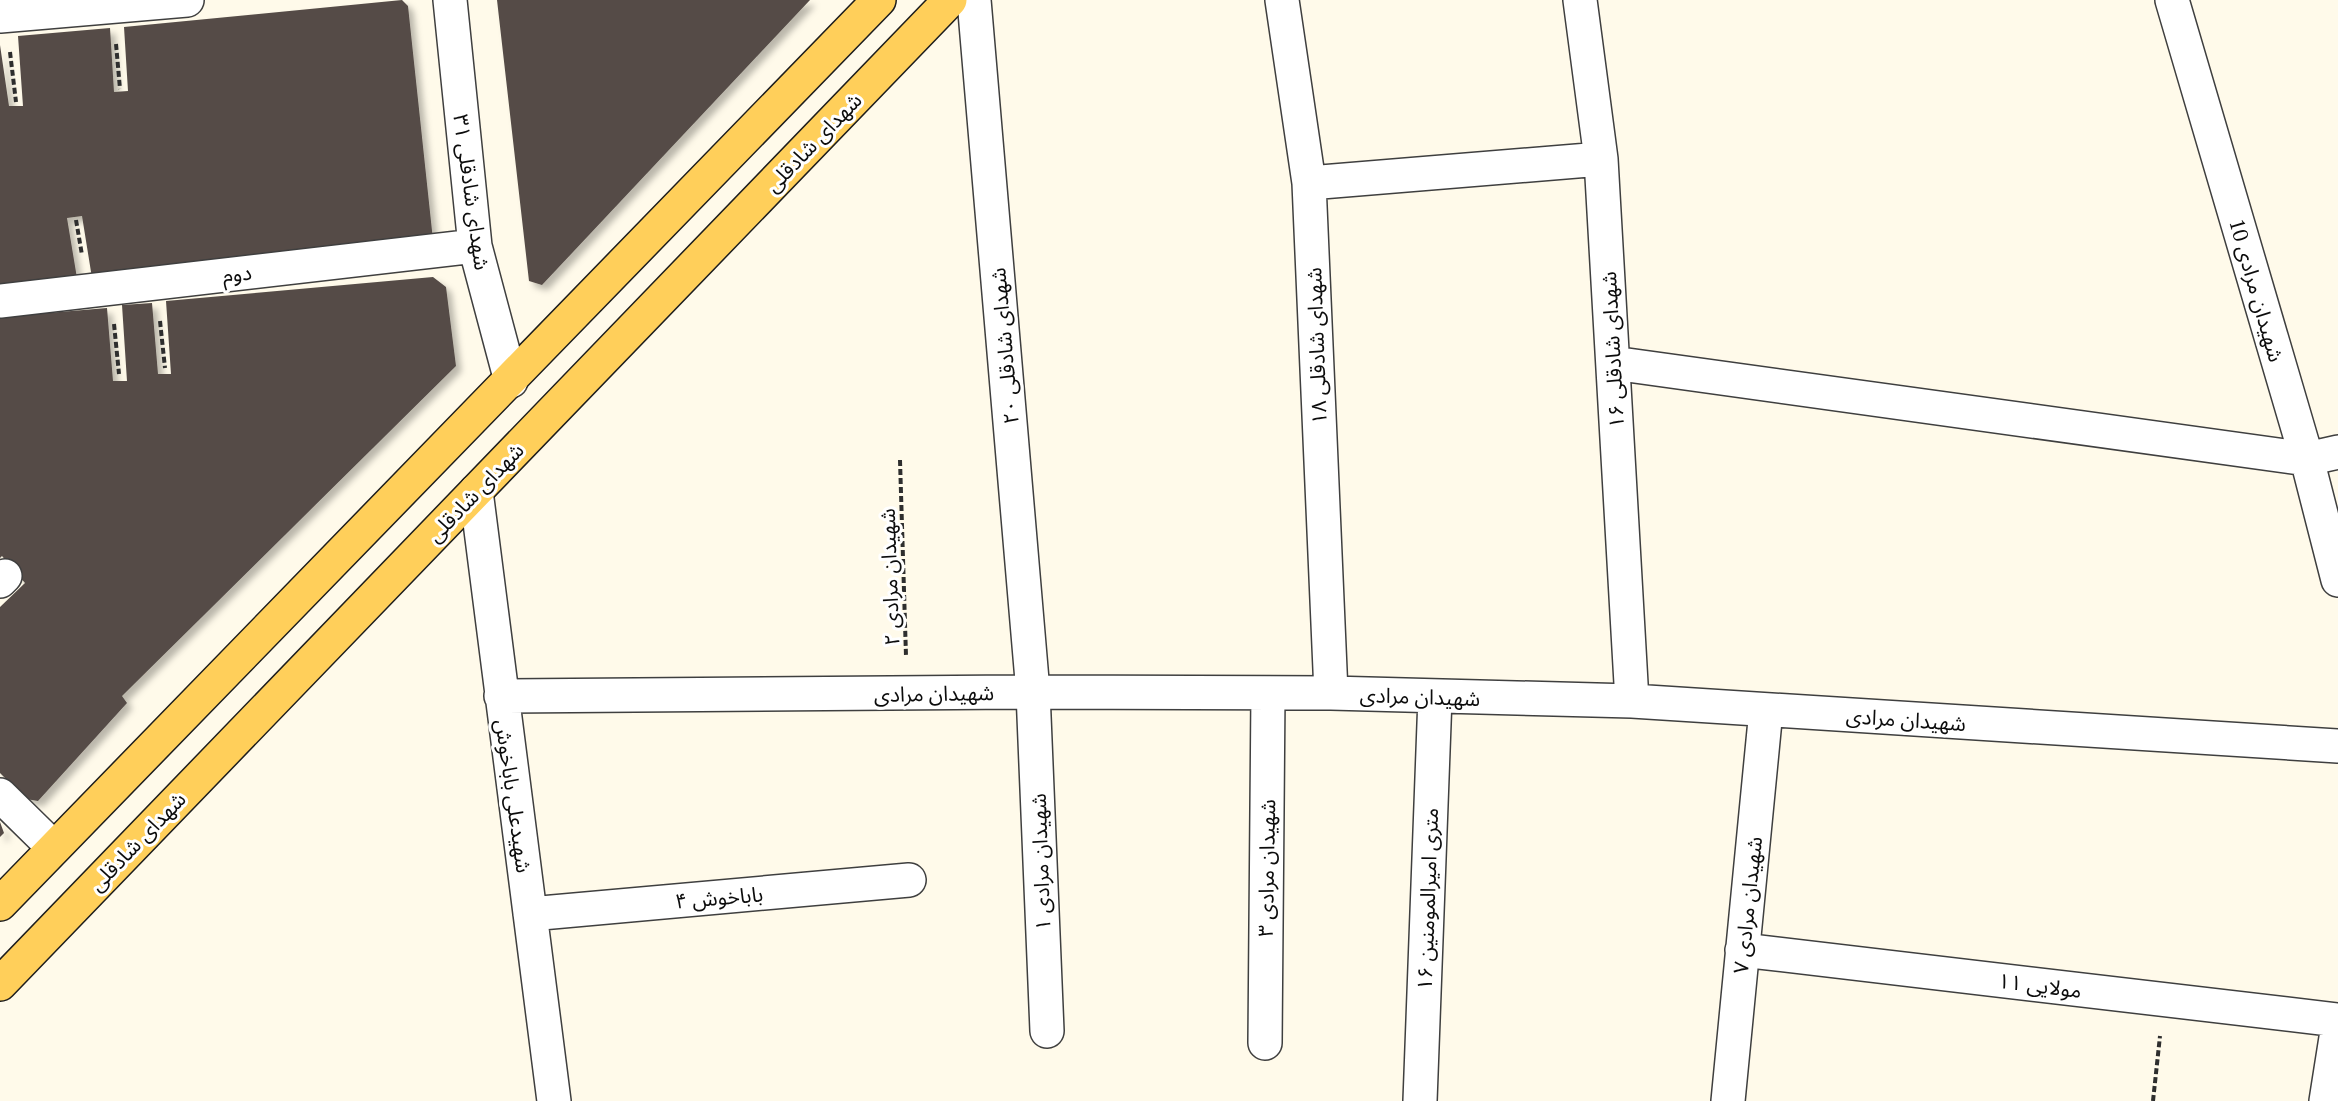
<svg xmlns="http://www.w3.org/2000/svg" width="2338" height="1101" font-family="'PT Serif','Noto Sans Arabic',serif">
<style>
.building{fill:#554c47;filter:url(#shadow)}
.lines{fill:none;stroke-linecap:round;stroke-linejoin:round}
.minor-casing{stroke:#3f3f3f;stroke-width:36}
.major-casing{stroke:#1d1d1d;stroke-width:36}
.path{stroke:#2e2e2e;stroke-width:4;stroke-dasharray:6 3;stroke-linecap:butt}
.minor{stroke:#fff;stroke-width:33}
.major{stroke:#ffcf5a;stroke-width:33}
.labels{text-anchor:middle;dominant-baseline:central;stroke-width:6;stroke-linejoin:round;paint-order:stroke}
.street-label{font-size:21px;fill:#0c0c0c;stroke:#fff}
</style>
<defs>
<filter id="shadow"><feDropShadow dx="5.5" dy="5.5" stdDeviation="3" flood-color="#0004"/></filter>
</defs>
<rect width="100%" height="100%" fill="#fffaea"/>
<path class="building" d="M402,0L408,6L433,240L92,278L82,216L67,218L77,278L0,286V45L9,106H23L18,36L110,28L114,92L128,91L124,27Z
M497,0H810L542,285L529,281Z
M433,277L446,287L456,366L122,696L127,703L38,801L26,799L0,773V607L25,583L2,556L0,558V317L107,308L113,381H127L122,305L152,303L158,374H171L166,301Z
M0,822L4,833L0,837Z"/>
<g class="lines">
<defs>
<path id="minor" d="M450,0L475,246L511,381
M974,0L1033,692L1047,1031
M1282,0L1309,183L1331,693
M1580,0L1601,159L1632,701
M2172,0L2307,459L2338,580
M0,16L187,0
M1309,183L1601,159
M0,301L475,246
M1613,363L2307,459L2338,452
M476,491L554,1101
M0,581L5,576
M501,696L1033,692L1331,693L1632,701L2338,746
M0,795L54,848
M530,914L909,880
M1742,950L2338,1020
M1265,1043L1268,693
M1420,1101L1435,697
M1728,1101L1766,710
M2326,1101L2338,1025"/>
<path id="major" d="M0,904L879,0
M0,984L950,0"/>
</defs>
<use href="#minor" class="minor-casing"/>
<use href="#major" class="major-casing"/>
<path class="path" d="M116,44L120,89
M10,52L16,102
M76,220L82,255
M160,321L165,368
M114,324L119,374
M900,460L906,656
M2153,1101L2160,1036"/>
<use href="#minor" class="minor"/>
<use href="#major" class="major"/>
</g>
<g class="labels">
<g class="street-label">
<text transform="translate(813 142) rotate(-46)">شهدای شادقلی</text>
<text transform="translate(472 192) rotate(82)">شهدای شادقلی ۳۱</text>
<text transform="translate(237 273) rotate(-6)">دوم</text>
<text transform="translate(2257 290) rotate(74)">شهیدان مرادی 10</text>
<text transform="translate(1004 346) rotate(-95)">شهدای شادقلی ۲۰</text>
<text transform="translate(1316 346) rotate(-92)">شهدای شادقلی ۱۸</text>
<text transform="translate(1612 350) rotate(-93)">شهدای شادقلی ۱۶</text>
<text transform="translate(475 492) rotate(-46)">شهدای شادقلی</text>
<text transform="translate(889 577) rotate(-92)">شهیدان مرادی ۲</text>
<text transform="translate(934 693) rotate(-1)">شهیدان مرادی</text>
<text transform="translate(1420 696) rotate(2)">شهیدان مرادی</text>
<text transform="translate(1906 719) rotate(4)">شهیدان مرادی</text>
<text transform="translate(514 796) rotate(82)">شهیدعلی باباخوش</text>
<text transform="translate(137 841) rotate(-46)">شهدای شادقلی</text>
<text transform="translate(1040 862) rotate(-92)">شهیدان مرادی ۱</text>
<text transform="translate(1266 868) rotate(-89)">شهیدان مرادی ۳</text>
<text transform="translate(719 897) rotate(-5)">باباخوش ۴</text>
<text transform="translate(1427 899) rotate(-88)">۱۶ متری امیرالمومنین</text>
<text transform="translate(1747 905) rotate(-84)">شهیدان مرادی ۷</text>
<text transform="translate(2040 985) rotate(7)">مولایی ۱۱</text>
</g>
</g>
</svg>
